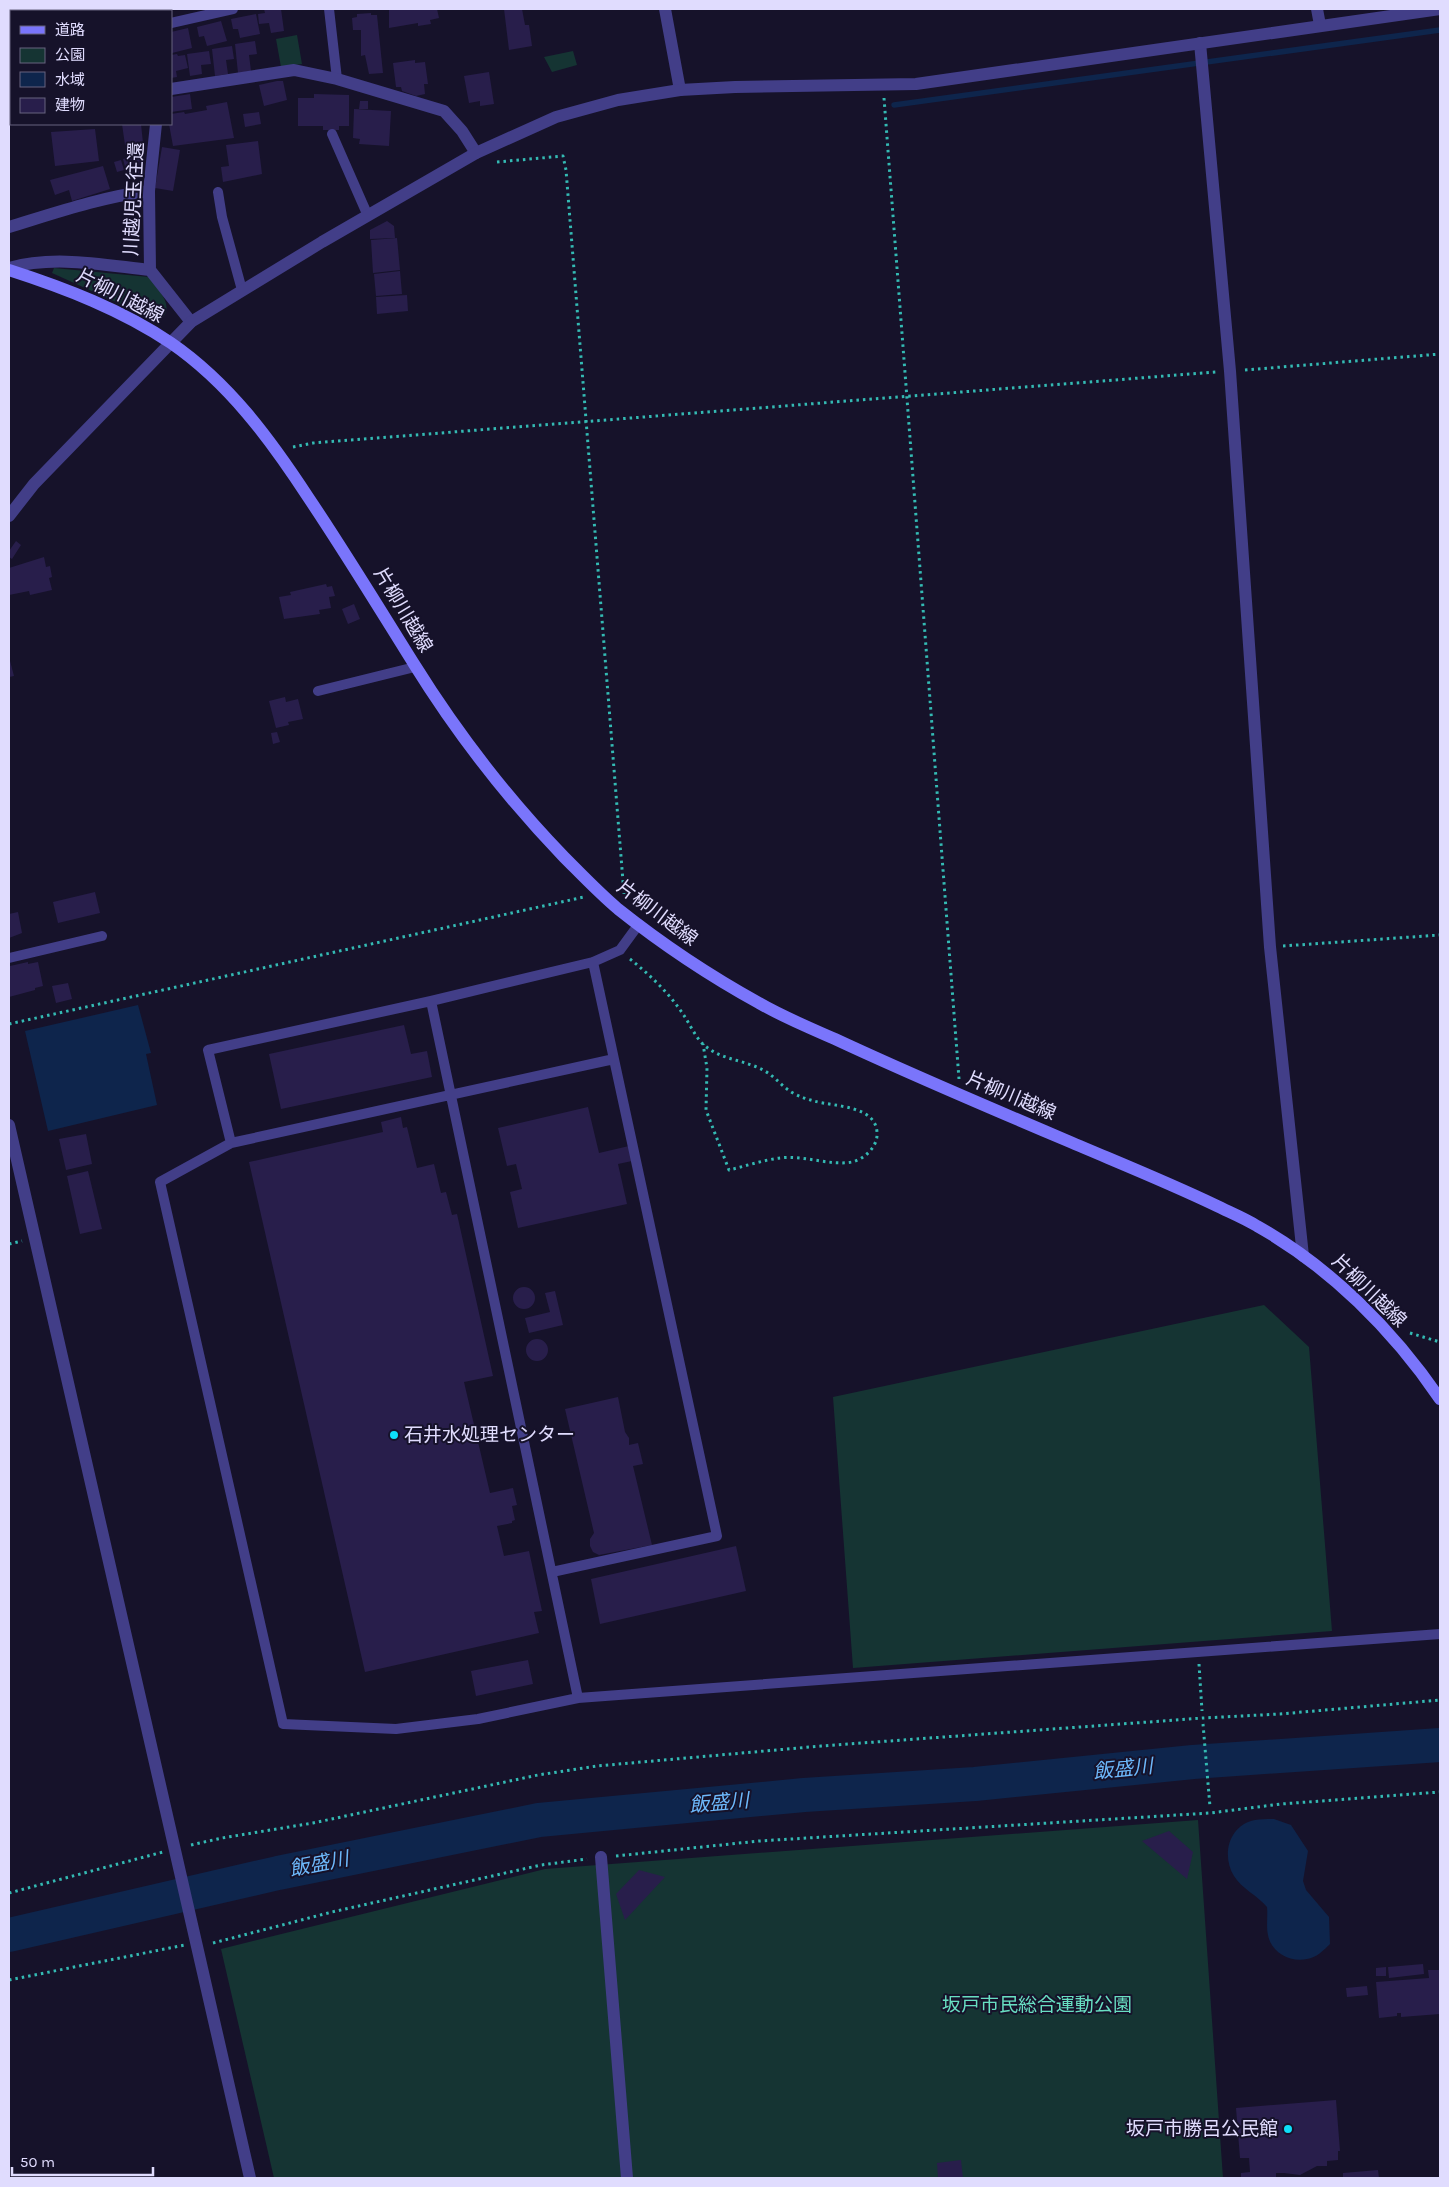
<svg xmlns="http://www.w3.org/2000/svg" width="1449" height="2187" font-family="Karla,'Noto Sans JP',sans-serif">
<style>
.green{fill:#153433}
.water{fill:#0e254c}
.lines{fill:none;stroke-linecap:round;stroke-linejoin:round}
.stream{stroke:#0e254c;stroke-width:5.5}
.river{stroke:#0e254c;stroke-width:34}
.building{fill:#281e4b}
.path{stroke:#34bab3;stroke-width:3;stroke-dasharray:2.5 4;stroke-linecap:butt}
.service{stroke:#423e88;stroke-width:10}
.minor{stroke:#423e88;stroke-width:12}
.tertiary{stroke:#423e88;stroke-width:12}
.secondary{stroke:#7a75fb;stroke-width:12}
.poi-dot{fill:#0ddff9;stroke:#16122a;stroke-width:2}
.labels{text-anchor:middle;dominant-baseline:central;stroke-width:4;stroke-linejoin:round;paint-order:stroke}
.street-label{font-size:19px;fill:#e0dcfe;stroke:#16122a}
.poi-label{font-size:19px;fill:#e0dcfe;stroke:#16122a;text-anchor:start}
.park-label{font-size:19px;fill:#68dec2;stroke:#16122a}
.water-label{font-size:20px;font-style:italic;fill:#6db8fb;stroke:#16122a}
</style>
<rect width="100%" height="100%" fill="#16122a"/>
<path class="green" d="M297,35L302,64L281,67L276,39Z
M573,51L577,65L552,72L544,57Z
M54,268L149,277C158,289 178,309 158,321L52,273Z
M1264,1305L1309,1347L1332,1631L853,1668L833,1397Z
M1198,1820L1223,2178H274L221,1949L545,1869Z"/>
<path class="water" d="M138,1005L151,1053L146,1054L157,1105L48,1131L25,1031Z
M1274,1819L1291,1825L1308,1851L1303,1881L1306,1890L1329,1917L1330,1944C1324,1950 1316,1958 1307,1959C1290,1963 1271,1952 1268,1935C1266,1926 1268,1916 1267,1907C1257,1895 1242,1889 1234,1876C1221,1855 1229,1825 1255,1820C1261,1819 1268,1819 1274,1819Z"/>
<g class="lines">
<path class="stream" d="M894,105L1440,30"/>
<path class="river" d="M9,1935L278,1873L539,1820L804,1795L975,1784L1193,1762L1440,1745"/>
</g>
<path class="building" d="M102,9H126V11H103Z
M264,9H281L284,31L271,33L269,23L259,24L258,14L265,13Z
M389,9H437L439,18L430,20L431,24L418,26V23L389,28Z
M504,9H522L525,25H529L532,46L509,50Z
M371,13V15H377L383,73L369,74L365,55L361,56V30H353L352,18L357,17V14Z
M256,14L260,34L240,38L238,29H233L231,19Z
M221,21L227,41L207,46L204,36L199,37L197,27Z
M188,28L192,48L172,53L171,32Z
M255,41L257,54L249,55L251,71L238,73L235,44Z
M232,46L234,59L226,60L228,74L215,76L212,49Z
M209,51L211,64L201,65L202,74L190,76L187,54Z
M177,54L178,56L185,55L188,68L176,71L177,77L171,78V55Z
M415,60V63L425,62L428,84H424L425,94L416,96L402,91L401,87H396L393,63Z
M489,72L494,104L480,106V101L469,103L464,76Z
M277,81H283L287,100L264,106L259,85Z
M190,94L192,109L171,112V97Z
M314,94L349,95V126H339V130H323V126H298V98H314Z
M360,101H368V109H359Z
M227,102L234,138L173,146L169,124H171V114L184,112L185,114L207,110L206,106Z
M354,109L391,111L389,146L359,144L360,139L353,138Z
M259,112L261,124L245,127L243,114Z
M122,124H141L143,143L125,145Z
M95,129L99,161L55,166L51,132Z
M258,141L262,174L223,182L221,167L229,166L226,145Z
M162,147L180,150L173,191L155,188Z
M144,153V174L128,178L123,159Z
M121,160L124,170L117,172L114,162Z
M103,166L110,189L72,201L69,190L55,195L50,180Z
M387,221L394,226L395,238L370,239V230Z
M397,238L400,270L373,273L371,240Z
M400,271L402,294L376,296L374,274Z
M407,295L408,311L377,314L376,297Z
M16,541L21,545L12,559L9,557V551Z
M44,557L46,567L50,566L52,577L49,578L52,590L30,595L29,591L9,595V568Z
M326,584L327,587L332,586L335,596L329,597L331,608L319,610L320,614L284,619L279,597L291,595L290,592Z
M354,604L360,619L348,624L342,609Z
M9,657L14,676L9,677Z
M285,697L286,702L298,699L303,719L288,722L289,725L276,728L269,701Z
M277,732L280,742L273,744L271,733Z
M95,892L100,913L58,923L53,902Z
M18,912L22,933L9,938V914Z
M28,962V964L38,962L43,986L35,988V990L9,997L10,966Z
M68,983L72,999L56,1003L52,986Z
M404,1025L411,1054L427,1051L432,1077L281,1109L269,1054Z
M588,1107L599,1153L629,1146L632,1161L618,1164L627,1204L518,1228L510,1192L522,1189L516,1164L507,1166L498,1128Z
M401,1117L403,1128L407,1127L417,1168L434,1164L441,1193L446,1192L452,1215L457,1214L493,1376L464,1382L490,1493L513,1488L517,1505L512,1506L515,1520L512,1521V1523L497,1526L504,1556L529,1551L542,1611L534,1612L539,1633L365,1672L249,1162L383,1132L381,1122Z
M86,1134L92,1164L66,1170L59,1139Z
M88,1171L102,1229L80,1234L67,1176Z
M513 1298a11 11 0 1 1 22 0a11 11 0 1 1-22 0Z
M555,1291L563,1325L529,1333L525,1318L550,1312L545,1293Z
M526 1350a11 11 0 1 1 22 0a11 11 0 1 1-22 0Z
M618,1397L625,1432L629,1438V1445L638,1443L643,1464L633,1466L652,1545L599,1555L593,1552L590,1546V1539L594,1533L565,1409Z
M736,1546L746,1591L600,1624L591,1579Z
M528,1660L533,1684L476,1696L471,1671Z
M1169,1831L1193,1852L1187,1879L1142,1841Z
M639,1870L665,1877L625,1920L616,1894Z
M1423,1964L1424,1974L1389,1978L1388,1967Z
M1386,1967V1976H1376V1968Z
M1428,1970H1440V2014L1401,2017V2013H1397V2016L1379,2018L1376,1982L1429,1978Z
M1367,1986L1368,1995L1347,1997L1346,1988Z
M1336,2100L1340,2151H1338V2160L1327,2161V2166H1317L1300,2175L1284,2173H1276V2178H1241V2173L1250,2172L1249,2158H1240L1236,2108Z
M961,2160L963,2178H938L937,2163Z
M1378,2170L1379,2178H1343V2173Z"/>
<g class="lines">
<path class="path" d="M884,98L959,1079
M497,162L563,156L566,170L624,894
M1245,370L1440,354
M293,447L313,443L1216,372
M1283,946L1440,935
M630,959C650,975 669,993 683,1014C690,1024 695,1037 704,1045C721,1060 745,1060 763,1070C775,1076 782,1087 793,1093C800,1097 807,1099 814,1101C835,1107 879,1105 877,1136C876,1148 864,1159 852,1162C830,1166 804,1155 780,1158C763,1160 746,1166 729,1170L706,1110L707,1068L703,1044
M9,1024L584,897
M9,1244L22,1241
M1410,1333L1440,1342
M1199,1664L1202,1711
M1203,1724L1210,1807
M191,1845L222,1838L313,1823L538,1775L597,1766L821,1746L1203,1718L1280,1714L1440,1700
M616,1856L759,1841L1210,1813L1281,1804L1440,1792
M9,1893L163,1852
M213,1943L332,1912L541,1865L587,1859
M9,1980L185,1945"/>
<path class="service" d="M329,9L337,79
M171,23L233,9
M332,134L368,216
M218,192L222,217L242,290
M318,691L415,667
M9,958L102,936
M431,1001L578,1698L1440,1634
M231,1143L614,1059
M552,1572L717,1536L593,962
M578,1698L478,1719L396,1729L283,1724L160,1182L231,1143L208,1050L431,1001L593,962L620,950L639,924"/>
<path class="minor" d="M139,9V11
M665,9L680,90
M1317,9L1320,25
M1200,43L1230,371L1270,947L1303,1256
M171,89L294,70L337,79L444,111L462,131L476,153
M156,124L149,191L150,270L191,322
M9,227C55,213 101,197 149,191
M9,268C54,255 103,265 150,270
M601,1857L627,2178"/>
<path class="tertiary" d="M9,516L34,484L191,322L322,242L476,153L556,117L618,100L680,90L735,87L916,84L1440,9
M9,1125C91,1476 173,1827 250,2178"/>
<path class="secondary" d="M9,270C65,288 122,310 171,343C229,383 270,439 308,497C345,552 379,608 414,664C457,733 507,798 564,857C582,875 599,893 618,909C662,944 710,976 759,1003C783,1017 810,1028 835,1039C912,1075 990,1108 1068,1141C1117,1162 1167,1182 1215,1205C1229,1212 1244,1218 1257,1226C1330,1267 1393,1330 1440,1399"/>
</g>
<g class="poi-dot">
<circle cx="394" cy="1435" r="5"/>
<circle cx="1288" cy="2129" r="5"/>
</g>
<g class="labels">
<g class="street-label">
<text transform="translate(134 199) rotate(-87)">川越児玉往還</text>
<text transform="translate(120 296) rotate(27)">片柳川越線</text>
<text transform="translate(403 610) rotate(59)">片柳川越線</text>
<text transform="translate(657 913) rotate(37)">片柳川越線</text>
<text transform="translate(1011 1096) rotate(23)">片柳川越線</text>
<text transform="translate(1369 1291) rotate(44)">片柳川越線</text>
</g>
<g class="poi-label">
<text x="404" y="1435">石井水処理センター</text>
<text x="1278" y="2129" text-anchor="end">坂戸市勝呂公民館</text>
</g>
<g class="park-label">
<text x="1037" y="2005">坂戸市民総合運動公園</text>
</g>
<g class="water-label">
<text transform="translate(1123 1769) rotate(-6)">飯盛川</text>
<text transform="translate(719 1803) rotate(-5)">飯盛川</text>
<text transform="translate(319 1864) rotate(-11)">飯盛川</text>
</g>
</g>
<rect width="1449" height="2187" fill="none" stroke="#e0dcfe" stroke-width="20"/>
<rect x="10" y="10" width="162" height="115" fill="#16122a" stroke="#67637f"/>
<rect x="20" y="26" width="25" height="8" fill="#7a75fb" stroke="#67637f"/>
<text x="55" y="35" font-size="15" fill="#e0dcfe">道路</text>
<rect x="20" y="48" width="25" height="15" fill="#153433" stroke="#67637f"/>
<text x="55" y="60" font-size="15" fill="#e0dcfe">公園</text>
<rect x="20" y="72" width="25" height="15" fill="#0e254c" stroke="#67637f"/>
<text x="55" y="85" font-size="15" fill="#e0dcfe">水域</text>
<rect x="20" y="98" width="25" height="15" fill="#281e4b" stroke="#67637f"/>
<text x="55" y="110" font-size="15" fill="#e0dcfe">建物</text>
<path d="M12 2167v8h141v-8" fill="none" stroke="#e0dcfe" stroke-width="2.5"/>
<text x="20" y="2167" font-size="15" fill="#e0dcfe" stroke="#16122a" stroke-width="4" paint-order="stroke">50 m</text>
</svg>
